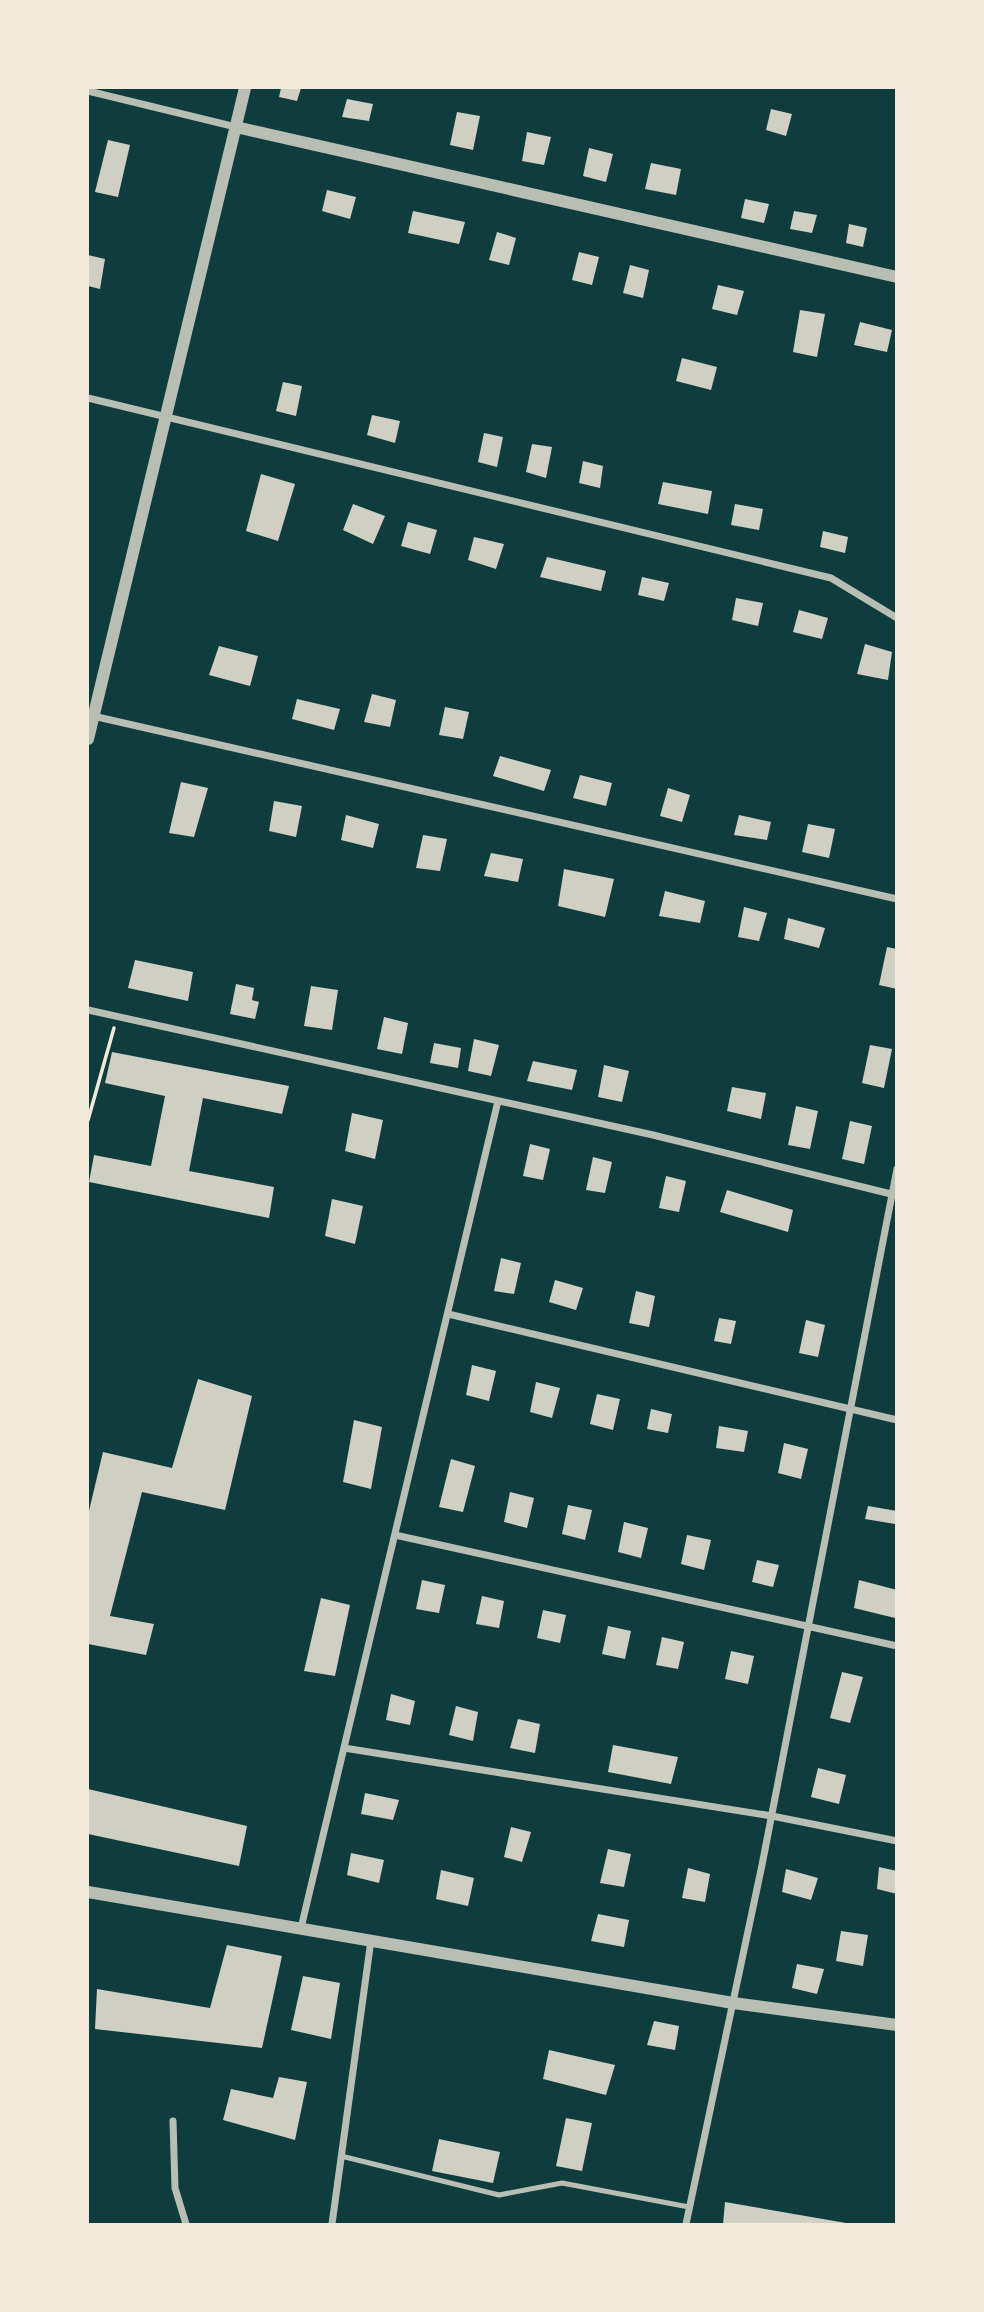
<svg xmlns="http://www.w3.org/2000/svg" width="984" height="2312" font-family="'PT Sans Narrow',sans-serif">
<style>
.building{fill:#cfcfc3}
.lines{fill:none;stroke-linecap:round;stroke-linejoin:round}
.path{stroke:#f1e9da;stroke-width:3.5}
.service{stroke:#b8beb3;stroke-width:5}
.minor{stroke:#b8beb3;stroke-width:7}
.tertiary{stroke:#b8beb3;stroke-width:12}
</style>
<rect width="100%" height="100%" fill="#0f3d3e"/>
<path class="building" d="M281,88H301L297,101L279,97Z
M347,99L373,104L369,121L342,117Z
M771,109L792,114L786,136L766,130Z
M457,112L480,116L473,150L450,145Z
M527,132L551,137L544,165L522,161Z
M108,140L130,145L118,197L95,192Z
M589,148L613,154L606,182L583,176Z
M651,163L681,169L676,195L645,189Z
M327,190L356,197L350,219L322,211Z
M745,199L769,204L764,223L741,218Z
M413,211L465,222L459,244L408,233Z
M794,211L817,215L812,233L790,229Z
M849,224L867,228L863,247L846,243Z
M497,232L516,238L509,265L489,260Z
M579,252L599,257L592,285L572,280Z
M88,255L105,259L100,289L88,286Z
M630,265L649,270L643,298L623,293Z
M718,285L744,291L737,315L712,309Z
M800,310L825,314L817,357L793,352Z
M860,322L892,330L887,352L854,345Z
M682,358L717,367L711,390L676,381Z
M283,382L302,386L296,416L276,411Z
M372,415L400,421L395,443L367,435Z
M484,433L503,437L497,467L478,462Z
M532,444L552,447L546,478L526,472Z
M583,461L603,466L600,488L579,483Z
M261,474L295,484L278,541L246,531Z
M663,482L712,491L708,514L658,504Z
M353,504L385,516L373,544L343,530Z
M735,504L763,509L759,530L731,525Z
M408,522L437,530L430,554L401,546Z
M823,531L848,537L845,553L820,547Z
M474,537L504,544L496,569L468,560Z
M547,557L606,571L601,591L540,577Z
M642,577L669,583L664,601L638,595Z
M736,598L763,603L758,626L732,620Z
M799,610L828,618L822,639L793,632Z
M865,644L892,652L888,680L857,674Z
M219,646L258,656L250,686L209,675Z
M372,694L396,700L390,727L364,722Z
M297,699L340,709L334,730L292,719Z
M445,707L469,712L463,739L439,735Z
M500,756L551,770L544,791L493,776Z
M580,775L612,783L606,806L573,798Z
M181,782L208,788L194,837L169,833Z
M668,788L690,795L682,822L660,816Z
M274,801L302,806L296,837L269,831Z
M346,815L379,824L373,848L341,840Z
M739,815L771,822L767,840L734,835Z
M808,824L835,829L829,858L802,852Z
M423,835L447,839L440,871L416,868Z
M491,853L523,859L518,882L484,876Z
M564,869L614,879L605,917L558,906Z
M665,891L705,901L700,923L659,916Z
M744,907L767,913L759,941L738,937Z
M788,918L825,928L819,948L784,939Z
M887,947L897,949V989L879,985Z
M135,960L193,972L188,1001L128,988Z
M236,984L254,988L252,1000L259,1002L255,1019L230,1014Z
M311,986L338,990L332,1030L304,1026Z
M384,1017L408,1023L402,1054L377,1049Z
M474,1039L499,1045L491,1076L468,1071Z
M434,1043L461,1048L458,1068L430,1063Z
M870,1045L892,1049L884,1088L862,1083Z
M112,1052L289,1086L282,1114L203,1098L189,1171L274,1187L269,1218L89,1182L94,1155L151,1166L165,1096L105,1083Z
M533,1061L577,1070L572,1090L527,1081Z
M604,1065L629,1071L622,1102L598,1097Z
M732,1087L766,1093L761,1119L727,1111Z
M796,1106L818,1111L810,1149L788,1145Z
M352,1113L383,1120L375,1159L345,1151Z
M850,1121L872,1126L864,1164L842,1159Z
M530,1144L550,1149L543,1180L523,1176Z
M593,1157L612,1162L605,1193L586,1190Z
M666,1176L686,1181L679,1212L659,1208Z
M727,1190L793,1210L788,1232L720,1212Z
M332,1199L363,1206L355,1244L325,1236Z
M501,1258L521,1263L514,1294L494,1291Z
M555,1280L583,1288L576,1310L549,1302Z
M636,1291L655,1296L649,1327L629,1323Z
M719,1318L736,1321L731,1344L714,1341Z
M806,1320L825,1325L818,1357L799,1353Z
M472,1365L496,1371L489,1401L466,1395Z
M198,1379L252,1396L225,1510L142,1492L110,1616L154,1624L146,1655L88,1644V1515L103,1452L172,1468Z
M536,1382L560,1388L552,1418L530,1412Z
M597,1394L620,1399L613,1430L590,1424Z
M651,1409L672,1414L668,1433L647,1429Z
M354,1420L382,1427L371,1489L343,1482Z
M719,1426L748,1431L744,1452L716,1448Z
M784,1443L808,1449L801,1479L778,1473Z
M451,1459L475,1466L463,1512L439,1507Z
M510,1492L534,1498L527,1528L504,1522Z
M568,1505L592,1510L585,1540L562,1534Z
M868,1506L897,1511L895,1524L865,1519Z
M624,1522L648,1528L641,1558L618,1552Z
M687,1535L711,1540L704,1570L681,1564Z
M757,1560L779,1565L773,1587L752,1582Z
M422,1580L445,1585L439,1613L416,1609Z
M859,1580L897,1590L895,1618L854,1608Z
M482,1596L504,1601L499,1628L476,1624Z
M321,1598L350,1605L335,1676L304,1671Z
M543,1610L566,1615L560,1643L537,1638Z
M608,1626L631,1631L625,1659L602,1654Z
M662,1637L684,1642L678,1669L656,1665Z
M731,1651L754,1656L748,1684L725,1679Z
M842,1672L863,1677L850,1723L830,1718Z
M391,1694L415,1701L410,1725L386,1720Z
M456,1706L478,1712L473,1741L449,1735Z
M518,1719L540,1724L535,1753L510,1748Z
M613,1745L678,1757L671,1784L608,1772Z
M818,1768L846,1775L839,1804L811,1797Z
M88,1789L247,1826L239,1866L88,1834Z
M365,1793L399,1800L393,1820L361,1814Z
M511,1827L531,1832L522,1862L504,1857Z
M608,1849L631,1854L624,1887L600,1883Z
M351,1853L384,1860L379,1883L347,1875Z
M879,1867L897,1871V1894L877,1889Z
M688,1868L710,1874L705,1902L682,1898Z
M786,1869L818,1878L811,1900L782,1892Z
M441,1870L474,1878L468,1906L436,1899Z
M598,1914L629,1920L624,1947L591,1941Z
M841,1931L868,1935L863,1966L836,1961Z
M227,1945L282,1956L262,2048L95,2029L97,1989L210,2008Z
M797,1964L824,1969L817,1994L792,1988Z
M303,1976L340,1983L331,2039L291,2030Z
M654,2021L679,2026L675,2050L647,2045Z
M549,2050L615,2065L606,2095L543,2079Z
M279,2077L307,2082L295,2140L223,2120L231,2089L273,2098Z
M566,2118L592,2123L582,2171L556,2166Z
M439,2139L500,2152L493,2183L432,2171Z
M725,2202L846,2223V2224H723Z"/>
<g class="lines">
<path class="path" d="M88,1120L114,1028"/>
<path class="service" d="M341,2156L499,2195L562,2183L689,2207"/>
<path class="minor" d="M88,91L236,127
M88,398L831,578L897,618
M93,716L897,899
M88,1010L653,1135L891,1194
M448,1314L897,1420
M395,1535L897,1646
M344,1748L772,1816L897,1841
M301,1928L498,1101
M173,2121L175,2188L186,2224
M332,2224L371,1940
M686,2224L762,1865L897,1169"/>
<path class="tertiary" d="M236,127L897,277
M88,739L245,88
M88,1892L733,2003L897,2025"/>
</g>
<rect width="984" height="2312" fill="none" stroke="#f1e9da" stroke-width="178"/>
</svg>
